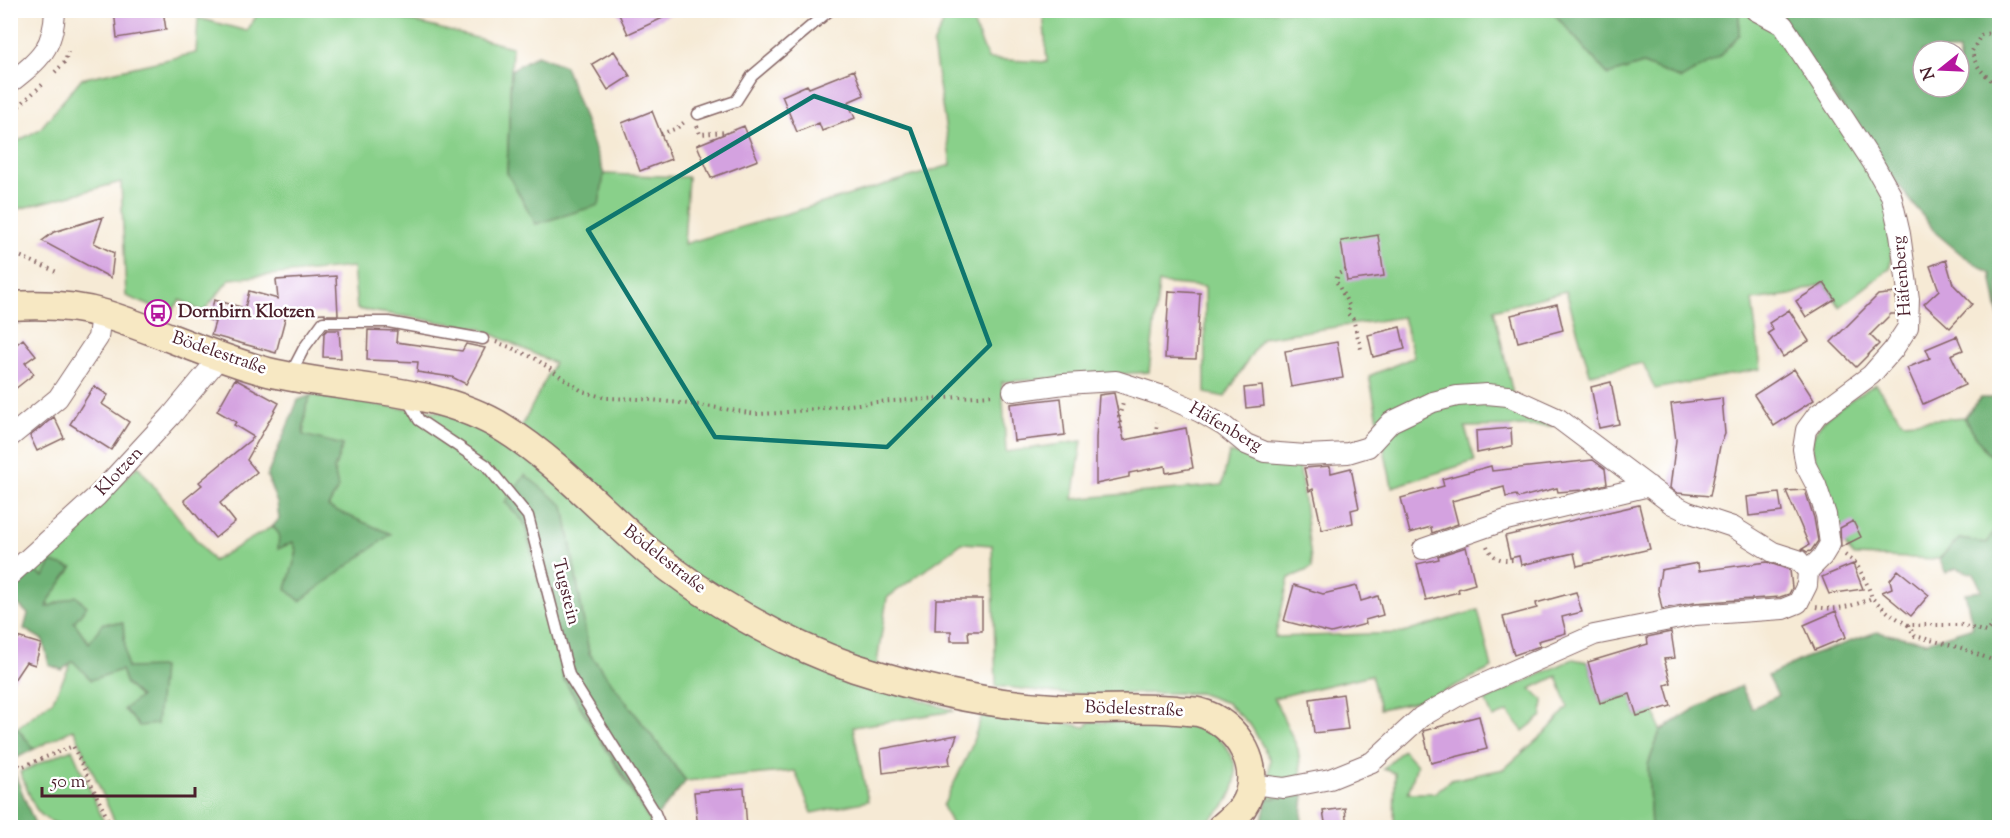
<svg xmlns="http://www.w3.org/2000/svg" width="2010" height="838" font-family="'Sorts Mill Goudy',serif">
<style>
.green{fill:#89d08a;stroke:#6a785a;stroke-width:1.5}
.forest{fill:#6eb276;stroke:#5c6850;stroke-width:1.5;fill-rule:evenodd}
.building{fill:#d4a2e0}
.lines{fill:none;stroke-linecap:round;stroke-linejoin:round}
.lane-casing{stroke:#866666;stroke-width:13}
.street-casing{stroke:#866666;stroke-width:22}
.secondary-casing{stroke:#866666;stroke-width:31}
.path{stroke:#866666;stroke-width:4;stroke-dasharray:1.5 4.5;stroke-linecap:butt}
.lane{stroke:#fff;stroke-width:10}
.street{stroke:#fff;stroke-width:20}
.secondary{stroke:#f7e8c3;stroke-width:28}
.marked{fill:none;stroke:#0f766e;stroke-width:4.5;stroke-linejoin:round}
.labels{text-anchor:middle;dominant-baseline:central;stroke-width:5;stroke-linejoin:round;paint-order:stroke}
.street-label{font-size:18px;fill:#4a1f2b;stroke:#fff}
.poi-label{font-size:18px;font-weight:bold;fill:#4a1f2b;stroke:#fff;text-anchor:start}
</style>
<rect width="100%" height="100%" fill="#fff"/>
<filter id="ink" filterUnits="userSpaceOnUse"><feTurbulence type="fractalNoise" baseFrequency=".0167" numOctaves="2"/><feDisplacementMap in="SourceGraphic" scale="12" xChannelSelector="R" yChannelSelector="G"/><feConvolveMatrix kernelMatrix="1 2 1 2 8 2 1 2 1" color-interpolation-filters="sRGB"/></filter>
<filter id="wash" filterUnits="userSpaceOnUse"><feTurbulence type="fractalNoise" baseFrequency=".008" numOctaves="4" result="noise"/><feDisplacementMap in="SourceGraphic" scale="24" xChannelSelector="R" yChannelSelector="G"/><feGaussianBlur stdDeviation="1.35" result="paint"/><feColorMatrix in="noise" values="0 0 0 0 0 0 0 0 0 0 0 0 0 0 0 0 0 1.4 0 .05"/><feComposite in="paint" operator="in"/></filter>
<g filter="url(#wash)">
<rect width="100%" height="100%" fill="#f6ead5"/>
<path class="green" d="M260,10L371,11L512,47L507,173L598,205L604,174L688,177L684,244L951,165L933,45L949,11H968L988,59L1047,62L1043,11H1552L1608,75L1643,64L1681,79L1738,35L1739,12L1782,17L1791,36L1897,183L1890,268L1840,307L1824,283L1791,295L1752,300L1761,369L1655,389L1643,363L1590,374L1566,291L1494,310L1515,403L1552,426L1465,427L1475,461L1392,487L1369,376L1414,357L1403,317L1262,338L1225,397L1205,393V287L1159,283L1149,372L1002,382L1006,452L1082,441L1073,499L1222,485L1229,453L1299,461L1312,568L1289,578L1275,637L1403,633L1478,610L1492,668L1428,699L1380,709L1371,675L1274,698L1298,749L1304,795L1267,799L1270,759L1251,726L1227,703L1199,693L1064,694L996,686L992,545L962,543L887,598L874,683L954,711L853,727L868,801L812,813L795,771L686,781L589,653L564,506L506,502L524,522L564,680L654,828L117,827L74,729L34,749L17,728L53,700L72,661L121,670L126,684L140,697L124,710L157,724L127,668L89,643L74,622L47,608L49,600L72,568L44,577L27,567L56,543L138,466L213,561L273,526C280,535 286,535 292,542C302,552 289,577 286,589L338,488L334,469L343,445L303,436L306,406L311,395L393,407L453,413L512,445L554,363L479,328L357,309L353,267L230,279L203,312L180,300L170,314L126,296L121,182L11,211V145L40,129L81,79L196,53L198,18L247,31Z
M1875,384L1903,422L1964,417L1986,452L1999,460V521L1987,543L1959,539L1939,559L1854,556L1836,534L1812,449C1812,442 1812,437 1816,431C1826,413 1858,396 1875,384Z
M1573,659L1588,662L1600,703L1630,694L1637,716L1655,710L1660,731L1648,765L1651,827H1394L1395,773L1383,769L1403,750L1417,765L1408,793H1434L1451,780L1504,769L1549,729L1568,707L1557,676L1530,689L1543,700L1542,716L1523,731L1508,712L1493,718L1485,700Z
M982,714L1047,719L1085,727L1090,722C1111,722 1133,722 1155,722C1163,721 1174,720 1183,721C1211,726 1240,750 1235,781C1231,804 1216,818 1195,827H953L943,806L970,750Z
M72,749L106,827C84,828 49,831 35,807C29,796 25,783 20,772Z"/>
<path class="forest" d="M1552,11H1737L1739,12V35L1719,57L1681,79L1643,64L1608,75Z
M1780,11H1999V318L1991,274L1961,254L1936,233L1897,183L1791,35ZM1923,51H1959V87H1923Z
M537,55L565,66L604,174L599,205L536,224L507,173L511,70Z
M311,395L306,406L303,435L343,445L334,469L338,488L328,507L391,534L300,601L286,589L297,552L293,542L278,549L279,534L273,526L279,519L277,503L267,476L298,400Z
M1981,398H1999V460L1986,452L1964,417Z
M525,475L564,506L589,653L686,781L652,822L564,680L524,522L505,502Z
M1999,521V827H1651L1648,765L1660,731L1693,710L1741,686L1752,708L1778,696L1768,676L1807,657L1877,632L1926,642L1973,627L1965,593L1982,591L1974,574L1956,568L1946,573L1939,559L1959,539L1987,543Z
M51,562L72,568L49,600L47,607L76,596L87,606L74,622L89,643L103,623H123L127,668L162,667L157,724L139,726L124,709L140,697L126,684L121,670L91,680L73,661L62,670L49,665L43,640L24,629L28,614L11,597V582L27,567L44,577Z
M11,725L17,728L34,749L11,761Z
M10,770L14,772L36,827H11Z
M1304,795L1301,827L1260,828L1267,799Z"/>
<g id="blocks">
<path class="building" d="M114,10H163L166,30L117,38Z
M617,10H680L628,34Z
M614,51L630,76L608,90L592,64Z
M854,70L864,95L848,102L855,118L822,131L819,123L797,132L782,96L807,85L809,88Z
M652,111L671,159L640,171L622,123Z
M744,126L758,160L711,178L697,145Z
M103,217L94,243L114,253L111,278L42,241L54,232Z
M1378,235L1384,276L1347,281L1341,241Z
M1946,260L1953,284L1972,304L1950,328L1924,304L1939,290L1930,266Z
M336,276L338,315H325V313L286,315L276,353L211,335L215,322L209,320L214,300L245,308L249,291L278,299L276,280Z
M1824,283L1835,299L1806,317L1796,301Z
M1169,291L1200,293L1196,359L1165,358Z
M1896,293V314H1891L1870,335L1879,344L1856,367L1831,342L1878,295Z
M1557,304L1563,330L1518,342L1511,315Z
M1789,310L1809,341L1783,357L1768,333L1773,330L1769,323Z
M1400,327L1405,349L1373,357L1368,335Z
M327,330H339L341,358L323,357L324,333Z
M368,330L397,331L396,342L462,351L466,344L485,348L466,384L452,377L417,372L418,362L367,360Z
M1957,336L1963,350L1951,355L1965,385L1923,404L1907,368L1930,358L1926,349Z
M23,339L36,355L25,363L34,374L10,393V344L13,347Z
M1337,342L1343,378L1291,387L1285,351Z
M1794,369L1814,400L1774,426L1754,395Z
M235,379L279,403L247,460L257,472L220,503L235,522L215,538L184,500L202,485L199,482L254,437L234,425L236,422L217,411Z
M1611,382L1619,424L1599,428L1591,387Z
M94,386L108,395L102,404L129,422L111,450L70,424Z
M1262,386L1264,406L1246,408L1244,388Z
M1114,393L1124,440L1186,428L1193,468L1166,473L1165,466L1129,473V477L1096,484V438L1099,395Z
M1061,398L1065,435L1014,441L1010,404Z
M1722,398L1725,434L1720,446L1710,496L1677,493L1670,488L1676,440L1671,404Z
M54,417L64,438L37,451L30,436Z
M1511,428L1512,446L1477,453L1476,431Z
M1593,460L1605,469L1607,484L1582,490L1558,492L1557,488L1518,498L1516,495L1506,497L1504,487L1452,501L1458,524L1432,533L1431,527L1410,533L1401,498L1444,486L1442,479L1491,466L1492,471Z
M1330,466L1331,473L1351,468L1359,508L1351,510L1353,523L1322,530L1313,489L1309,491L1304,468Z
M1805,490L1814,518L1818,541L1811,551L1807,552L1802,549L1809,545L1786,491Z
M1779,493L1782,512L1749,516L1747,497Z
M1639,505L1650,549L1577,566L1574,553L1521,565L1519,556L1510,558L1505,536Z
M1853,521L1861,537L1841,547L1840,528Z
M1466,547L1475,584L1458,589L1459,592L1426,600L1417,564L1439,559L1438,556Z
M1767,562L1790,570L1792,588L1789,594L1780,597L1694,603L1662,609L1658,589L1661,570L1698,563L1699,571Z
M1853,564L1863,589L1829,594L1822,577Z
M1898,570L1929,595L1911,616L1882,592L1892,588L1890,580Z
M1294,585L1323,594L1357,586L1361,601L1378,596L1383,615L1365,620L1366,624L1331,633L1284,621Z
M1576,592L1582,612L1562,617L1566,633L1538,641L1540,646L1514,655L1503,617L1537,608L1536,603Z
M936,599H982V631H968L969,641H951V631H935Z
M1836,611L1846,637L1815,650L1804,625Z
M1671,632L1675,658L1664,659L1671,683L1665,685L1671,706L1637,716L1630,694L1600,703L1588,662L1648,644L1647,637Z
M10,635L41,644L35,665L26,662L10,686Z
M1343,694L1348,729L1314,733L1310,699Z
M1479,716L1487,749L1431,763L1423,731Z
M957,735L949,758L950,764L883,773L881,749Z
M744,788L747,828H698L694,792Z
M1345,808L1347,828H1326L1323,811Z"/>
</g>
</g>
<g filter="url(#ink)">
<use href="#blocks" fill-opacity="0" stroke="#866666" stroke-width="1.5"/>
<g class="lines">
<defs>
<path id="lane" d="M698,114L736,101L752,76L830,10
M290,375L304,348L323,322H388L483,339
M407,399L419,420L486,465L528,516L569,675L654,811L661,828"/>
<path id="street" d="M10,83C39,60 54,49 55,10
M1013,391L1064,384L1116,381L1166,397L1200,412L1224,426L1246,444L1265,452L1306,455L1348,453L1368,447L1391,422L1433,402L1457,396L1487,394L1508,396L1559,419L1672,504L1688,512L1733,527L1773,552L1798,560L1808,571
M10,437L58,398L98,338L101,313
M1423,549L1506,520L1649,486
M10,575L97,496L171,416L219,358
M1252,784L1284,788L1330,779L1372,762L1421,717L1463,693L1594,635L1695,615L1783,609L1798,603L1807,585L1808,571L1822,557L1830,544L1826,515L1816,485L1806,466L1803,449L1806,430L1817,415L1871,375L1893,350L1908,327L1909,299L1900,234L1891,195L1873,163L1783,25L1755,10"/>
<path id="secondary" d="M10,306C42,304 74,305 104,314C159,331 211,357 268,372C346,391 435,385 505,429C558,462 601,511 648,551C707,600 783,643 855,668C920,689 985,704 1053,708C1094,711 1135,706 1176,710C1183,711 1191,711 1198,712C1238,722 1267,771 1242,808C1237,815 1228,822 1221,828"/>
</defs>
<use href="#lane" class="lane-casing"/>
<use href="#street" class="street-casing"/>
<use href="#secondary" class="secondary-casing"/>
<path class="path" d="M2000,31L1981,35L1972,51C1975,69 1987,76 2000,88
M55,72L65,62L68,52
M10,114L43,84
M697,126L700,134L727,132
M661,134L677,128L687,120
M10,252L57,272
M1346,270L1338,274L1336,281L1350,307L1347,313L1353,319L1361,349
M496,342L510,347L536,359L582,391L605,398L642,399L699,405L756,414L779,413L876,402L994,395
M1121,429L1119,417L1123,403
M1156,434L1157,422
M1487,546C1492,558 1501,561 1514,560
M1845,555L1856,563L1868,586L1872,598L1890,614L1908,625H1961L1986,632L2000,616
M1816,607C1836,611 1853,606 1872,598
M1908,625L1915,636L1961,648L2000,663
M10,757L21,767L73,746L112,828"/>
<use href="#lane" class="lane"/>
<use href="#street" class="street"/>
<use href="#secondary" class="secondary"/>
</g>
</g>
<path class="marked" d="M814,96L910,129L990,345L887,447L715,437L588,230Z"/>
<defs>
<symbol id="bus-ring" viewBox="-11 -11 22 22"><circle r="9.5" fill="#fff" stroke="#b5179e" stroke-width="1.5"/><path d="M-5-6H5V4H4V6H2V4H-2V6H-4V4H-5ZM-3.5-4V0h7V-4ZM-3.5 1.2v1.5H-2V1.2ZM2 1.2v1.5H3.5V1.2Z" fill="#b5179e"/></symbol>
</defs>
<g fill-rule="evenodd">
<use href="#bus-ring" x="143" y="298" width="30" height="30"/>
</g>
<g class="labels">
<g class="street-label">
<text transform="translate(1903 276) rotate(-95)">Häfenberg</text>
<text transform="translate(219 354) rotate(19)">Bödelestraße</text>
<text transform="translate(1225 428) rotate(30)">Häfenberg</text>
<text transform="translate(120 472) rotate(-47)">Klotzen</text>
<text transform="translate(664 560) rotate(38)">Bödelestraße</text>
<text transform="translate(565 592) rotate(76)">Tugstein</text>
<text transform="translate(1134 710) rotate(2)">Bödelestraße</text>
</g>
<g class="poi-label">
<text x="178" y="313">Dornbirn Klotzen</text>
</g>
</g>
<rect width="2010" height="838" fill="none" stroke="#fff" stroke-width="36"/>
<g transform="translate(1941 69) rotate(252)"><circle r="28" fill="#ffffff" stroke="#b7a5aa" stroke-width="1.5"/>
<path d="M0-4.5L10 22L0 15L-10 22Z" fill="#b5179e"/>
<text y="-9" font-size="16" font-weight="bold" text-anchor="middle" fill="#4a1f2b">N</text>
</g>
<path d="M42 787v9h153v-9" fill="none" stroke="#4a1f2b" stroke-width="3"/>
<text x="51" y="787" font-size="18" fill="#4a1f2b" stroke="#ffffff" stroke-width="4.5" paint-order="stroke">50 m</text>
</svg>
